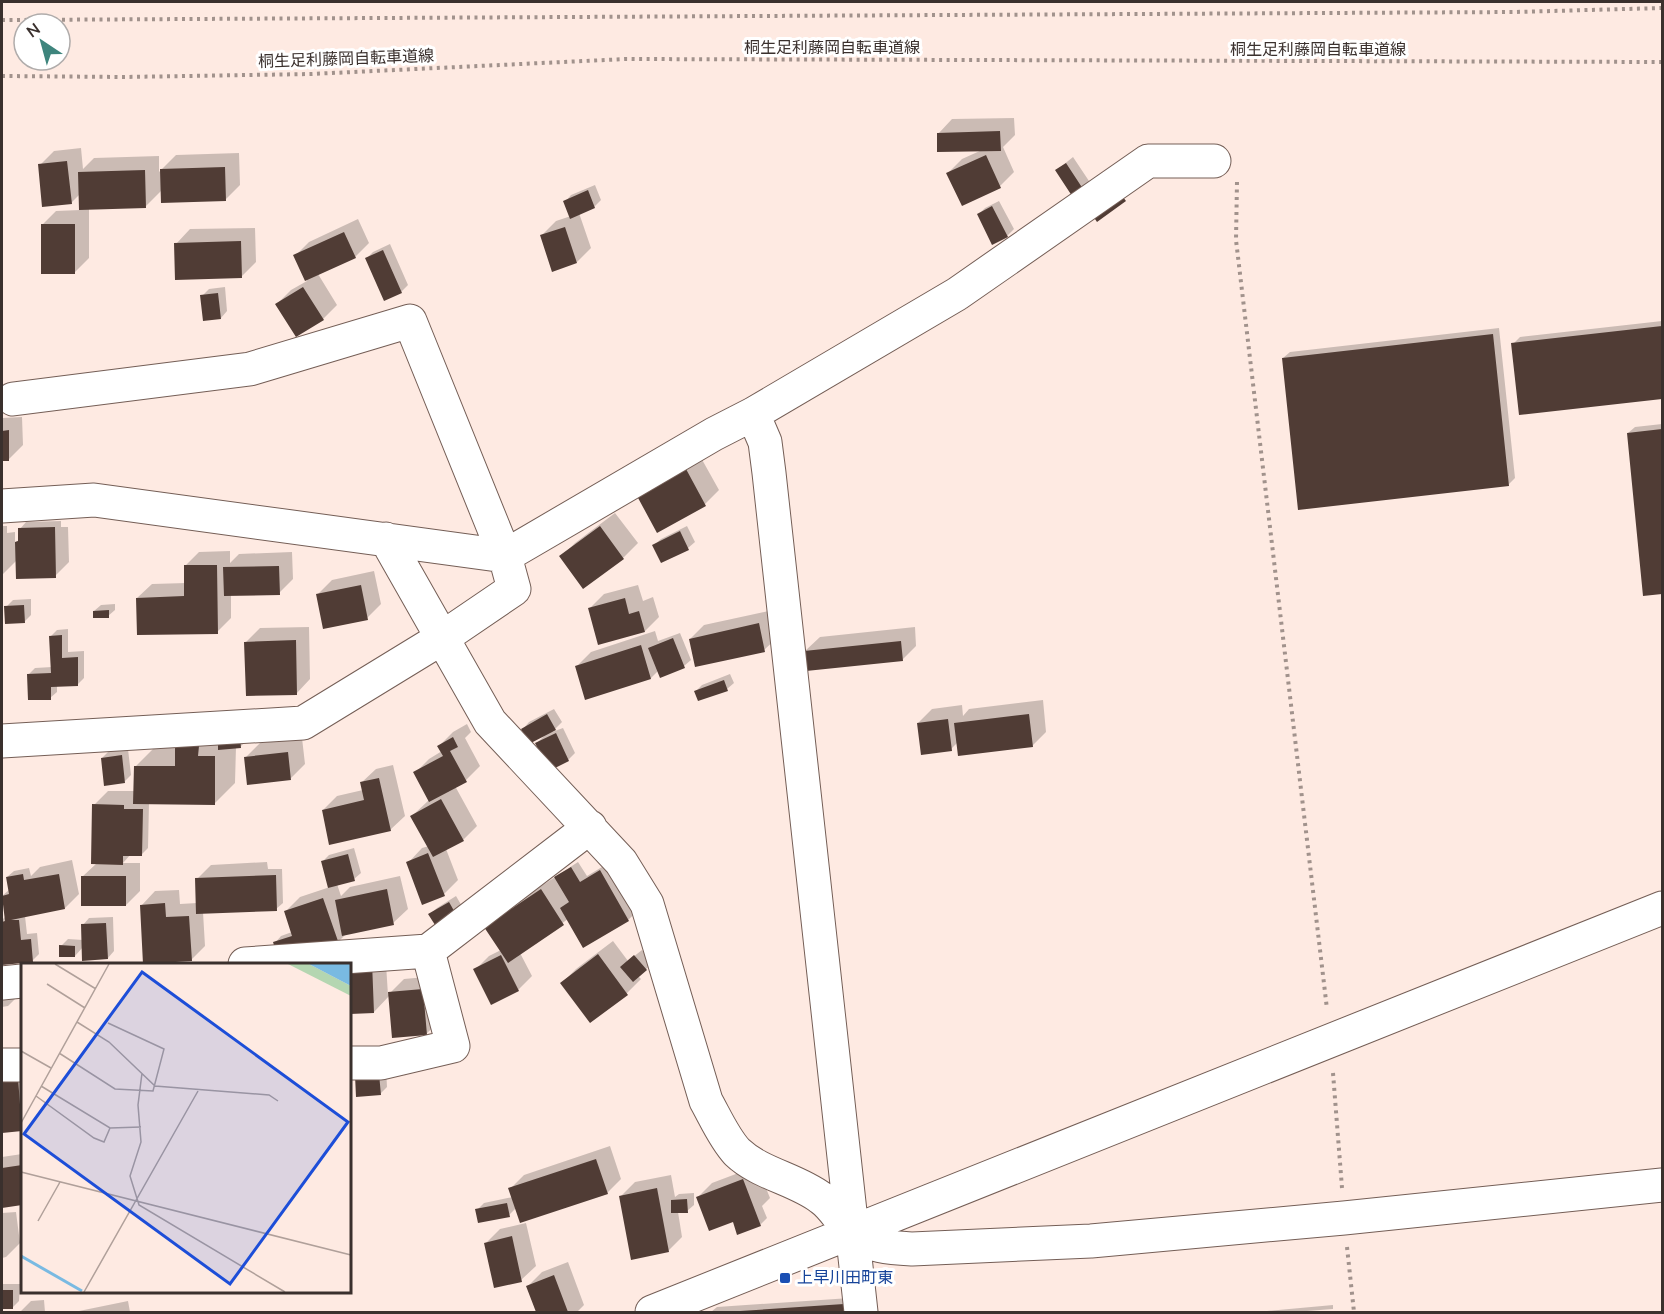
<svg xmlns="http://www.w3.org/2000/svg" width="1664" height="1314" font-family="'Nunito Sans','Noto Sans JP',sans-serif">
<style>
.shadow{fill:#0003}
.building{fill:#503c35}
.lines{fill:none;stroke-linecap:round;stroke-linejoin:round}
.minor-casing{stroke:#745e56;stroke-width:35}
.path{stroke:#a1928c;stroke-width:4;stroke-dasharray:3 4.5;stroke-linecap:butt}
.minor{stroke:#fff;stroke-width:33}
.transit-dot{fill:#1a4fb4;stroke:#fff;stroke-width:2}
.labels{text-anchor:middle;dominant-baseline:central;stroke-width:6;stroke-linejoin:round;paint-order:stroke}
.street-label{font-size:16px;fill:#3a302d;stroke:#fff}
.transit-label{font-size:16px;fill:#164399;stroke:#fff;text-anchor:start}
.inset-river{fill:none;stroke:#79bae2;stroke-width:3}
.inset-road{fill:none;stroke:#b0a09a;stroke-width:1.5}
.view{fill:#1d4ed8;fill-opacity:0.15;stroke:#1d4ed8;stroke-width:3}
.inset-edge{fill:none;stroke:#3a302d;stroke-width:3}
</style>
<rect width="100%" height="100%" fill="#feeae2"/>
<path class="shadow" d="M1014,118L1015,135L1003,147L1014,172L1000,186L948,173L962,159L982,150L938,134L952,119Z
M81,148L83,169L94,158L159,156V172L176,155L239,153L240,185L226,199L162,190L146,206L89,208V258L75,272L42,225L56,211L80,210V194L71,203L40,165L54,151Z
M1073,157L1091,184L1084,191L1057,170Z
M595,185L601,200L594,207L579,213L591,248L577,262L542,235L556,221L571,216L565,202L571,195Z
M999,201L1014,229L1007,236L979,214L985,208Z
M358,219L369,243L355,257L318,274L337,305L323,319L277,304L291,290L307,281L295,256L309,242Z
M255,228L256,262L242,276L176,244L190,229Z
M390,244L408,285L401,292L367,258L373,252Z
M225,287L227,311L221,318L202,296L209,289Z
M1662,321V397L1520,413L1513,344L1520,337Z
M1499,328L1515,478L1508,485L1283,358L1290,352Z
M22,417L23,445L9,459H2V418Z
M1662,424V593L1645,595L1628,433L1635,427Z
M700,456L719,490L705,504L658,531L639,496Z
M615,513L638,543L624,557L583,587L561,557L575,543Z
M61,521V527H68L69,562L55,576L17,560L2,575V526H7V533L15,532V543L20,539V529L26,522Z
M687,526L695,542L688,548L662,561L654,545L661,539Z
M230,551V563L239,554L292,552L293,579L279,593L231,595V618L217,632L137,598L152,584L186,583L185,566L199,552Z
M374,571L381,604L367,618L318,594L332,580Z
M638,585L643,601L653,597L659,617L645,631L590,608L604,594Z
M31,599V615L24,622L6,607L13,600Z
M115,604V610L108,616L94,611L101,605Z
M773,610L779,636L764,650L690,639L704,625Z
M309,627L310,679L296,694L246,642L260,628Z
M915,627L916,646L902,660L805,651L820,637Z
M68,629V652L84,651V678L78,684L57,685V692L50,698L29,674L35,668L52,667L51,636L57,630Z
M655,631L658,641L680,633L691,660L684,666L659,670L651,678L586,698L577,666L591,652Z
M730,674L734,683L727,689L696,691L702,685Z
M1043,700L1046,732L1032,746L957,743L951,749L918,723L932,709L962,705L963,716L969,709Z
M554,709L562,722L552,732L563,728L575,753L568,760L537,743L545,735L523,729L529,722Z
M467,724L471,732L465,738L480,766L466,780L455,786L477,826L463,840L446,849L458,880L444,894L408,863L422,848L429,846L412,816L429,800L415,773L429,759L442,751L439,746L453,732Z
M302,738L305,764L291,778L246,757L260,743Z
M247,740L240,747H236L235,783L214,804L149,803L148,848L141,855L131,854L123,863H140V891L126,905L82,877L97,863L94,805L108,791H135L136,766L157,745Z
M128,749L131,775L125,781L102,758L109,751Z
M393,765L405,816L390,830L323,810L337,796L363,790L361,783L376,769Z
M354,848L361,873L354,879L337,884L341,896L350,887L400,876L408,909L393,923L347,933L338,942L275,943L281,936L292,932L286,911L300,897L330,887L323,861L329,855Z
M72,860L79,894L65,908L25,916L27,934L37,933L39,954L33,960L3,963L2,920L6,916L2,896L10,889L7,877L14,871L29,868L31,876L40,867Z
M267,862L268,869H282L283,903L276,909L203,912L205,946L191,960L141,906L155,891L179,890L180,904L197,903V879L211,865Z
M578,862L587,876L607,864L643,906L628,920L584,946L568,919L520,953L532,976L518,990L475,970L489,956L501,950L500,913Z
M456,896L463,908L456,915L430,914L437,908Z
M113,917L114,951L108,958L83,947L75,956L61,946L68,939L83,940V925L89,918Z
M613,941L628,961L642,950L653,963L638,976L641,979L627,993L590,1021L562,983L576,969Z
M350,964H386L388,995L404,979L437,976L441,1020L426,1034L390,995L374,1012L350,1013Z
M12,981L15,999L8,1006L2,1007V983Z
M22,1066V1129L2,1132V1068Z
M386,1068L387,1087L380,1094L357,1095Z
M610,1146L621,1179L607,1193L516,1208L509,1215L477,1210L484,1203L513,1197L510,1189L524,1175Z
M22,1154V1203L2,1206V1157Z
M757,1166L770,1198L762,1206L767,1218L760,1225L698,1197L712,1183Z
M671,1175L675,1197L679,1194L694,1193V1205L687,1211L678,1212L682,1237L668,1251L621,1196L635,1182Z
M16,1212L20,1243L6,1257L2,1258V1213Z
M526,1223L536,1266L521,1280L486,1243L500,1229Z
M568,1262L584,1305L577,1312H537L528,1286L542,1272Z
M2,1284H20L19,1301L13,1307H2Z
M850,1298L851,1312H711L717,1307Z
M44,1300L45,1312H20L31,1301Z
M128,1301L130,1312H77L79,1311Z
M1333,1305V1309L1294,1312H1257Z"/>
<path class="building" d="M1000,131L1001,151L937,152V133Z
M986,155L1001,188L962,206L946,173Z
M67,161L72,204L42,207L38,164Z
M1066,163L1085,192L1074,199L1055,170Z
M225,167L226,201L161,203L160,169Z
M145,170L146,208L79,210L78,172Z
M588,190L595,208L570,219L563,201Z
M1119,192L1126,201L1097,222L1091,213Z
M992,206L1008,237L992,245L977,214Z
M41,224H75V274H41Z
M565,227L577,263L552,272L540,235Z
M344,232L356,258L305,281L293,255Z
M241,241L242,278L175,280L174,243Z
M383,250L402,293L384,301L365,258Z
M303,287L324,320L296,337L275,304Z
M218,293L221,319L203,321L200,295Z
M1662,326V399L1519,415L1511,343Z
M1493,334L1509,486L1298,510L1282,358Z
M1662,429V594L1643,596L1627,433Z
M9,430V461H2V431Z
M686,469L706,506L657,533L637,496Z
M600,526L624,559L583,589L559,556Z
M55,527L56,578L16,579L15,542L18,541V528Z
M680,531L689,550L661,563L652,545Z
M184,565H217L218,634L137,635L136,598L184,596Z
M279,566L280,595L224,596L223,567Z
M361,585L368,620L323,629L316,594Z
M625,598L629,614L639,611L645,632L598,645L588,608Z
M24,605L25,623L5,624L4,606Z
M109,610V618H93V611Z
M759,623L765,652L695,667L689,639Z
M62,635V658L78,657V686L51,687V700H28L27,674L51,673L49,636Z
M673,638L685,668L660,678L648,648Z
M296,640L297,695L246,696L244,642Z
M901,641L903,661L806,671L804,651Z
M641,645L651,679L585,700L575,666Z
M724,680L728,691L698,701L694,691Z
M547,714L556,730L529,744L521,729Z
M1029,714L1033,747L958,756L954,723Z
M948,719L952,751L921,755L917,723Z
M556,733L569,761L549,771L535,743Z
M240,736L241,748L218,750V737Z
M453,737L458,747L450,751L467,782L429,802L413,772L443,756L437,746Z
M175,746H199L198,756H215V805L133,804L134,766H175Z
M288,752L291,780L247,785L244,757Z
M122,755L125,783L104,786L101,758Z
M379,778L391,831L329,845L322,810L364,800L360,782Z
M441,799L464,841L433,857L410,816Z
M92,804L124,805V809H143L142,856H123V865L91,864Z
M428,853L445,896L422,905L406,862Z
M348,854L355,881L328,888L321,861Z
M571,867L580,882L600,870L629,921L583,948L560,908L569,902L554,877Z
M23,874L24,880L59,874L65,909L11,920H19L21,940L31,939L33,962L2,965V922L5,921L2,896L9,894L6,877Z
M276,875L277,911L196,914L195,878Z
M81,876H126V906H81Z
M387,889L394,925L342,936L335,900Z
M541,889L564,925L508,963L484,927Z
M323,898L339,944L278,958L273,942L292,936L284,911Z
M449,902L457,916L437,928L428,914Z
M165,903L166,917L189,916L192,961L143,964L140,905Z
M106,923L108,959L82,961L81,924Z
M59,945L75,946V957H59Z
M598,954L628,995L590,1023L560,983Z
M501,955L519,991L491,1005L473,969Z
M634,955L647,970L633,982L620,967Z
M372,962L374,1013L350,1014V963Z
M423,989L427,1035L392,1038L388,992Z
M379,1074L381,1095L356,1097L355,1075Z
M18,1078L22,1131L2,1133V1080Z
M596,1159L608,1194L520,1223L508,1188Z
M22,1165V1205L2,1208V1168Z
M743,1179L761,1226L737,1235L733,1222L709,1231L696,1197Z
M657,1188L669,1252L631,1260L619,1196Z
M687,1199L688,1213H671V1200Z
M507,1203L510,1217L478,1223L475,1209Z
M512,1236L522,1282L494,1288L484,1243Z
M554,1275L568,1312H536L526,1286Z
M2,1290H13V1309H2Z
M844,1304V1312H741L740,1311Z"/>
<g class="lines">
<defs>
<path id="minor" d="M753,414L765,442L769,473L861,1312
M2,506L94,500L505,556L714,434L753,414L957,294L1148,161H1214
M386,539L490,722L621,862L647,904L706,1101C715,1117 724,1138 737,1152C760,1174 796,1179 821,1198C834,1207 840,1221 852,1232C868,1247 891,1248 912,1249L1091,1241L1344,1218L1662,1185
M2,741L303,723L442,638L514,589L505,556L410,321L250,369L13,399
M245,964L428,951L590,827
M2,983L22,981
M350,1063H381L453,1046L428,951
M2,1065H22
M652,1312L1662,908"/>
</defs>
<use href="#minor" class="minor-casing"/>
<path class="path" d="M2,20L1515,12L1662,8
M2,76L124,77L311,74L626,59L1662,62
M1237,182L1236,240L1327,1009
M1333,1073L1342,1188
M1347,1247L1354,1312"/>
<use href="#minor" class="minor"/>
</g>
<rect class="transit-dot" x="779" y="1272" width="12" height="12" rx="3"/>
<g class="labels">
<g class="street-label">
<text x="832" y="48">桐生足利藤岡自転車道線</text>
<text x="1318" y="50">桐生足利藤岡自転車道線</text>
<text transform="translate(346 59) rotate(-2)">桐生足利藤岡自転車道線</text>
</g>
<g class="transit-label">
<text x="797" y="1278">上早川田町東</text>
</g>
</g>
<g transform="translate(21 963)">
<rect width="330" height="330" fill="#feeae2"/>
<path d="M267,1H288L330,23V33Z" fill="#b4d6b1"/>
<path d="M288,1H330V23Z" fill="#79bae2"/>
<path class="inset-river" d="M0,293L61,328"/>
<path class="inset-road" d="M34,1L75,26M26,21L64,45M56,59L88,79L134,123L248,132L257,138M0,88L30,105M38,90L94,126L132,128L143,86L87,60M121,110L117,142L120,179L109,213L118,242L264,329M20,123L89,165L120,164M15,133L73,175L83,179L89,165M0,160L88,1M0,209L330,292M17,258L39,219M63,329L177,128"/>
<path class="view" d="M121,9L327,159L209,321L3,171Z"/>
<rect width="330" height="330" class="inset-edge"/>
</g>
<rect width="1664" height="1314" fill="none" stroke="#3a302d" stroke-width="6"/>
<g transform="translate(42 42) rotate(324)"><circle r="28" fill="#ffffff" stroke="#b0acab" stroke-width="1.5"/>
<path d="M0-4.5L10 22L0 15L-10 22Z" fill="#3e857d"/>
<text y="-9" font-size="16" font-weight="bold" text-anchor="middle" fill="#3a302d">N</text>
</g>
</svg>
